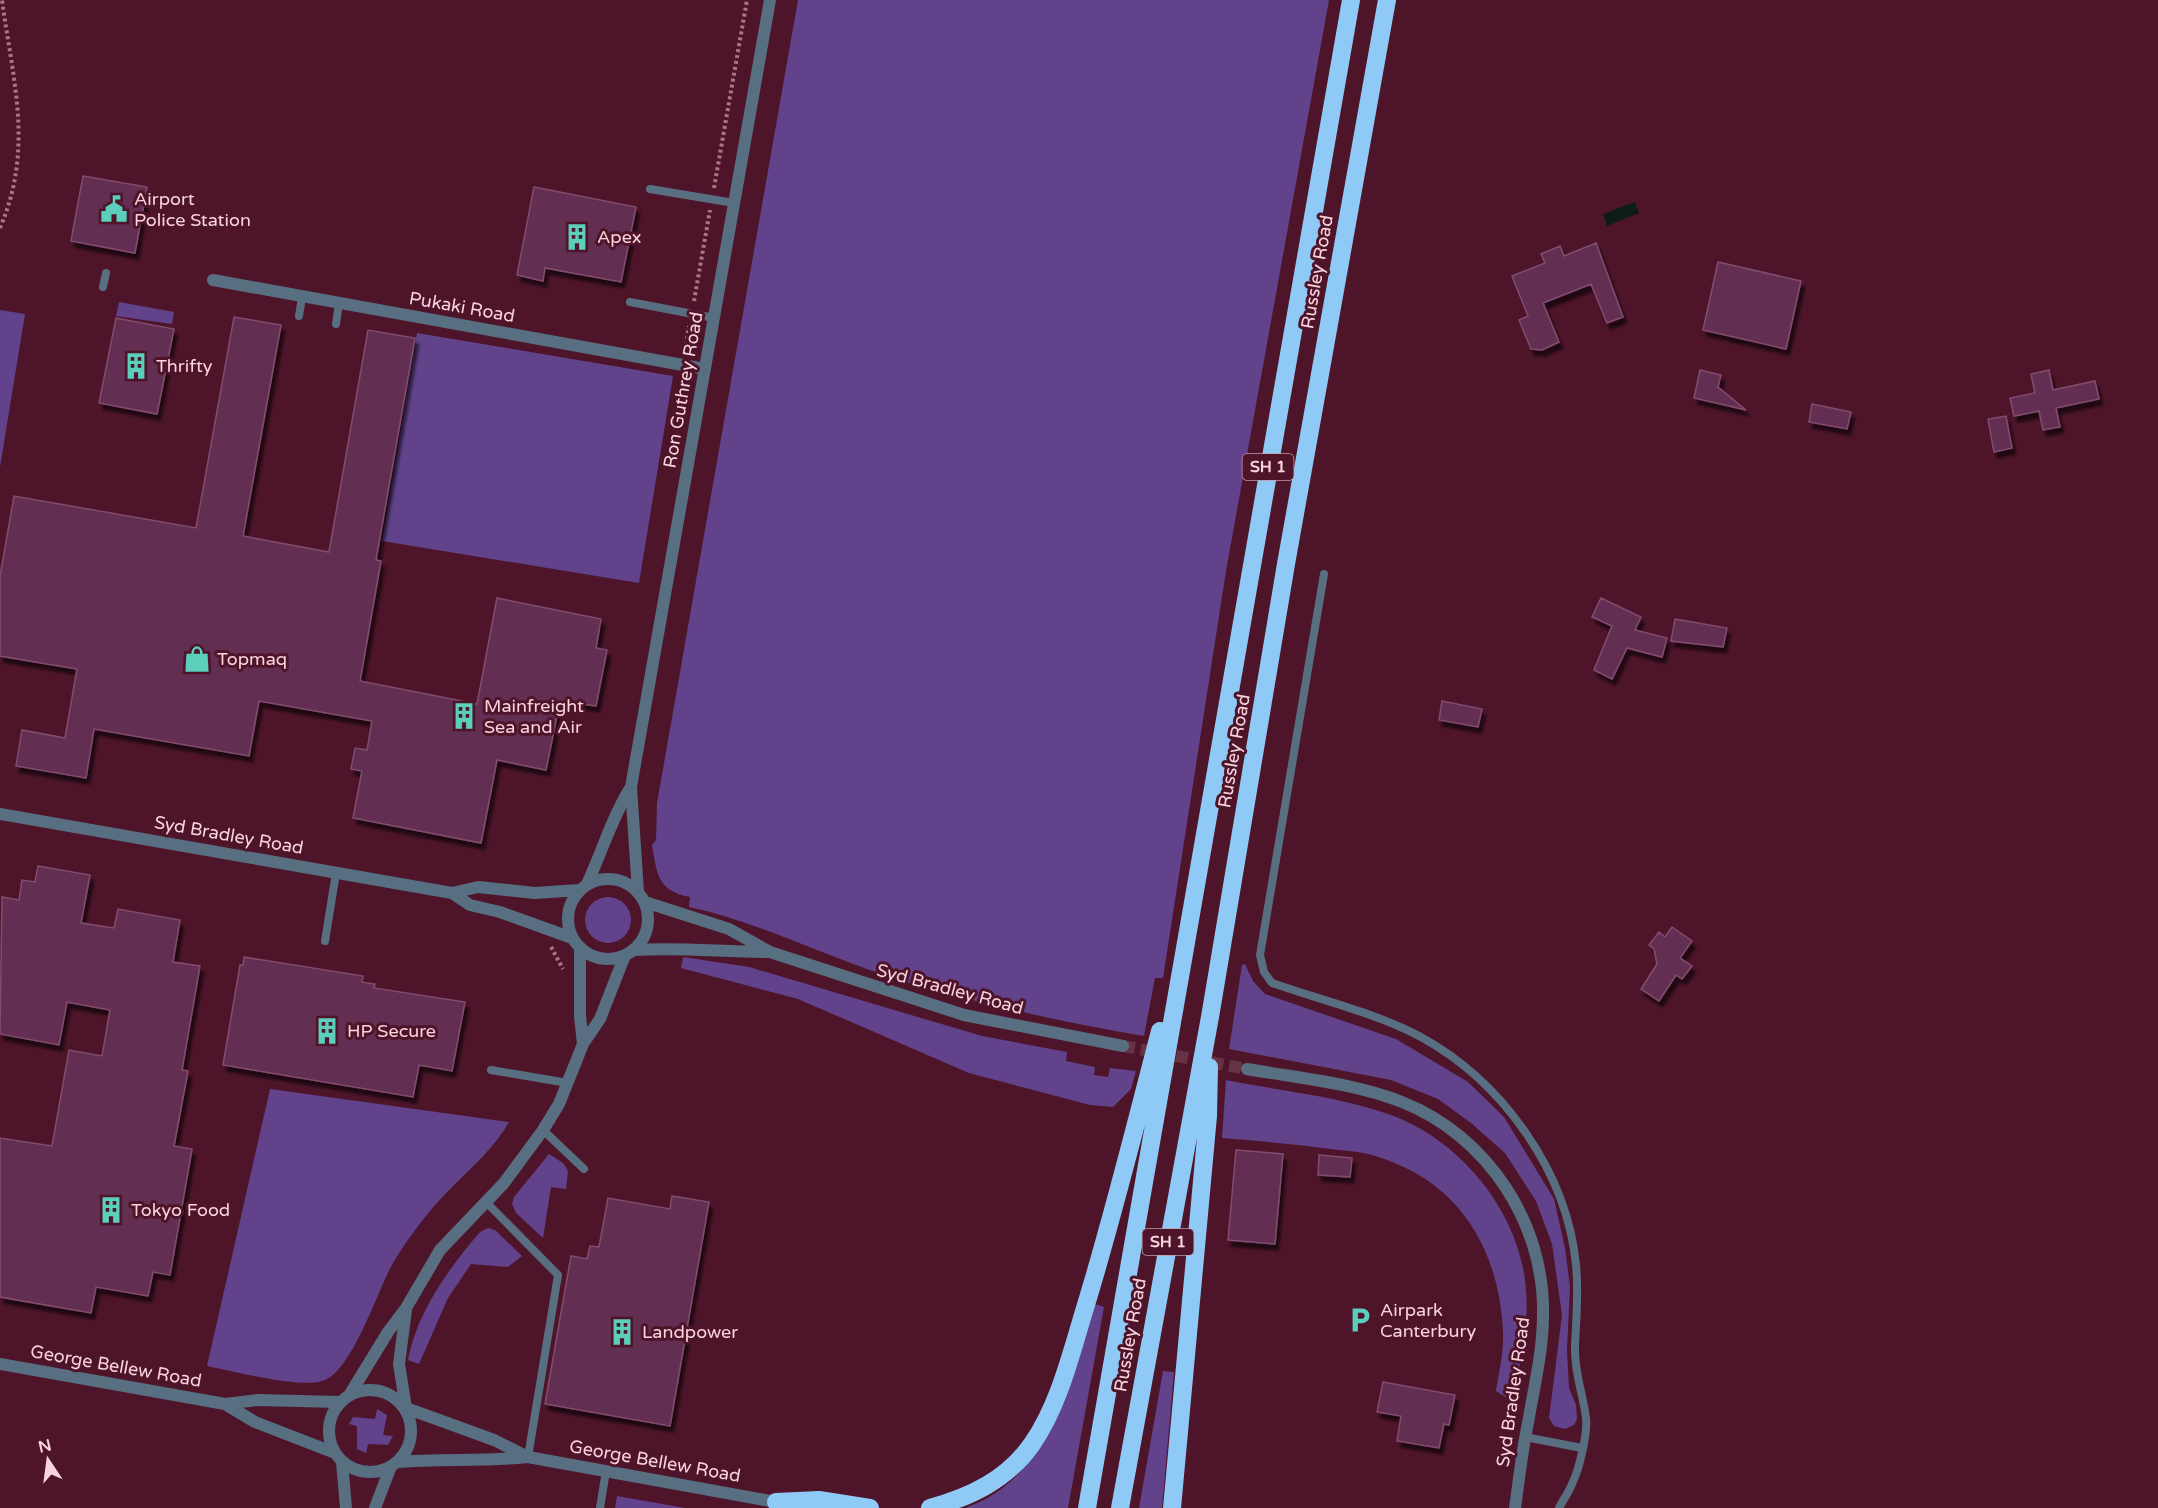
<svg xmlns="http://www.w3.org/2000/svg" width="2158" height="1508" font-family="'Varela Round',sans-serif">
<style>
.green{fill:#61428b}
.water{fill:#0b1c19}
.building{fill:#622e51;stroke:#824c6f;stroke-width:1.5;filter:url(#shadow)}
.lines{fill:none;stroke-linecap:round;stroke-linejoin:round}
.street-tunnel{stroke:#683245;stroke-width:12;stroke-dasharray:12 6;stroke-linecap:butt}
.path{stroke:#a67786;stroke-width:4;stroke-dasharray:3 3;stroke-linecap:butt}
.lane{stroke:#586f81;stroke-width:8}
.street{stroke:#586f81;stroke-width:12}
.highway{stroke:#8fcaf7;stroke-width:18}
.labels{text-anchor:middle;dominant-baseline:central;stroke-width:6;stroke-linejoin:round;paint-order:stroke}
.shield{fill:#4e152a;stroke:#c69aa7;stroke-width:1.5}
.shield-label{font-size:16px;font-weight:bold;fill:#f9d3dd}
.poi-label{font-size:18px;fill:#f9d3dd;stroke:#4e152a;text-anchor:start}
.street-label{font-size:18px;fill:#f9d3dd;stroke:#4e152a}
</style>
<defs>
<filter id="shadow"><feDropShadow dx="3.5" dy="6" stdDeviation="1.5" flood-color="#0009"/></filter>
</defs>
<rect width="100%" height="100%" fill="#4e152a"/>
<path class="green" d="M798,0H1329L1226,571L1163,978H1155L1144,1036C1056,1021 971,1002 887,976C820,954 758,922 689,907L690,897C657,891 657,873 652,845L656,840L657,803Z
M119,302L174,312L172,324L116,316Z
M0,310L25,314L0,467Z
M417,333L673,376L639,583L382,541Z
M585 920a23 23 0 1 1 46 0a23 23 0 1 1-46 0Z
M683,957L749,967L982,1036L1067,1052L1066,1061L1095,1067L1094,1075L1108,1077L1110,1068L1136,1071L1131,1089L1113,1107L1090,1105L969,1073L798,999L681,968Z
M1245,964L1253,981L1265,994L1396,1039L1468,1082L1504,1117L1554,1199L1565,1248L1570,1287L1567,1350L1569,1388L1576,1405L1577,1419L1574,1425L1565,1429L1554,1426L1549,1418L1562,1315L1552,1244L1536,1201L1505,1153L1471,1123L1438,1099L1391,1080L1229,1049L1242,965Z
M1226,1080C1280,1091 1339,1096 1391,1115C1462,1141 1521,1214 1526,1290C1529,1325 1521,1361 1514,1394L1507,1398L1496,1391C1499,1372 1504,1351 1503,1332C1499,1246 1457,1179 1372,1155C1359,1151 1344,1151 1331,1149C1295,1144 1258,1141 1222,1138Z
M270,1089L509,1122C495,1147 472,1167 452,1187C430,1209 409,1236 393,1263C377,1291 354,1367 325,1380C303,1390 233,1371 207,1366Z
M549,1154L563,1163L568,1171L566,1189L551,1187L543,1238L516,1213L512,1204L514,1197Z
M488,1228L495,1230L522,1256L508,1267L471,1264L448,1298L419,1364L408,1360C417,1312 449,1268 480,1232Z
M1095,1304L1104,1307L1068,1508H965C1048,1481 1074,1377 1095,1304Z
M1163,1371L1174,1372L1162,1508H1139Z
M377,1409L387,1415L383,1435L393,1436L388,1445L368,1444L366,1453L357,1449V1426L349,1424L353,1417L375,1419Z
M617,1496L685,1508H615Z"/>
<path class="water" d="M1635,202L1639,213L1607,226L1603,214Z"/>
<path class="building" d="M83,176L147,187L135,253L71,241Z
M534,187L636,207L621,282L545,268L543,281L517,275Z
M1596,243L1623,317L1607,323L1591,284L1543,303L1559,342L1542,350L1531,349L1519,320L1528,316L1512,276L1545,263L1541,254L1560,246L1564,256Z
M1718,262L1801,281L1786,349L1703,330Z
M234,317L281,325L243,536L329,552L368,330L415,338L376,560L381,561L360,681L477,704L497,598L601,619L596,648L607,650L596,706L560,701L546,770L497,760L481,843L353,818L362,771L351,769L355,748L367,750L372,721L259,701L249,756L94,729L86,778L16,766L22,730L65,738L77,669L0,656V576L14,496L196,528Z
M116,318L174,329L157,414L99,403Z
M1700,370L1721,375L1718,387L1746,410L1694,398Z
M2049,370L2053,390L2095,381L2099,399L2056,408L2060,427L2043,430L2039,411L2014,416L2010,398L2035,393L2031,374Z
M1812,404L1851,412L1847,429L1809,422Z
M2006,416L2012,448L1994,452L1988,419Z
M1601,598L1641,617L1635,630L1667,638L1662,657L1627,648L1612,679L1594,670L1612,626L1592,617Z
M1675,619L1727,628L1723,647L1671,641Z
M1442,701L1482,709L1478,727L1439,720Z
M38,866L90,875L81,923L114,928L118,909L180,920L173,962L200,966L182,1070L188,1071L174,1146L192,1149L170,1275L153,1272L148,1296L96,1287L91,1313L0,1297V1138L52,1146L69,1050L102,1056L110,1010L67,1002L59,1045L0,1034L2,897L19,900L22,880L35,882Z
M1672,927L1692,941L1680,958L1692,966L1682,979L1676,975L1659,1001L1641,989L1657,964L1654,949L1649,945L1659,932L1665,937Z
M244,957L363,976L362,982L375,984L374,988L465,1002L452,1071L419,1065L413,1097L223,1065L240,965H243Z
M1236,1150L1283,1154L1275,1244L1228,1240Z
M1319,1155L1352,1158L1350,1177L1318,1175Z
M672,1196L709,1202L670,1426L545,1404L571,1256L587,1259L590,1246L599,1247L608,1198L670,1209Z
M1383,1382L1455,1395L1449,1425L1444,1424L1439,1448L1397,1441L1401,1416L1377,1412Z"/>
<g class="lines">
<path class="street-tunnel" d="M1123,1046L1247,1069"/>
<path class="path" d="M714,188L747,0
M0,228C34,149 13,81 2,0
M694,301L710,210
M685,351L689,326
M551,947L563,969"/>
<path class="lane" d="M650,189L734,203
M103,287L106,273
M630,302L714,318
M299,316L302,297
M336,324L339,303
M1324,574L1260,955L1264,972L1272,983C1321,1000 1376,1013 1421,1037C1503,1082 1567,1172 1576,1265C1579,1292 1576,1319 1575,1347C1574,1372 1583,1394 1586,1418C1588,1433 1579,1470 1572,1484C1569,1492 1563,1500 1559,1508
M325,941L336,873
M491,1070L568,1083
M543,1130L584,1169
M485,1201L558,1275L528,1457
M1525,1437L1582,1448
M600,1508L606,1471"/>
<path class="street" d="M213,280L705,369
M0,814L452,893L478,887L535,893L579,890
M568 919a40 40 0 1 1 80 0a40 40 0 1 1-80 0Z
M587,884C602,852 612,817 631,787
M638,892L631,787L770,0
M452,893L470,905L500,912L572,938
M645,902L729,929L770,952L964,1015L1123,1046
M580,947V1016L583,1044
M634,950C679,947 723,952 769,952
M1247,1069C1298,1078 1354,1083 1402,1102C1488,1136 1545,1224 1543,1315C1543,1351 1534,1387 1528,1423C1522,1451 1519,1480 1515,1508
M406,1310L399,1364L406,1408L494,1440L528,1457L776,1502
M0,1364L225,1404L258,1400L340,1402
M329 1431a41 41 0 1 1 82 0a41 41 0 1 1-82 0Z
M350,1394L388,1332L406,1308L440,1250L504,1183L543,1130L559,1104L583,1044L600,1019L625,955
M225,1404L255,1422L335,1453
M342,1462L346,1508
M397,1462C441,1458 484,1462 527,1457
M375,1508L391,1466"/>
<path class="highway" d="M776,1502L819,1500L870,1508
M930,1508C970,1497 1007,1480 1032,1444C1059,1405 1071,1354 1085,1308C1113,1217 1136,1123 1160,1031
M1087,1508L1351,0
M1120,1508L1210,1017L1286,564L1387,0
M1172,1508L1208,1116L1209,1067"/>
</g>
<defs>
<symbol id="civic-bare" viewBox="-9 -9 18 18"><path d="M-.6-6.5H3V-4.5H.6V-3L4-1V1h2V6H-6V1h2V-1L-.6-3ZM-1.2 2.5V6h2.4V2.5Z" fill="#5bcebc" stroke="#4e152a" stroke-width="2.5" paint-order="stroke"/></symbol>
<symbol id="building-bare" viewBox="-9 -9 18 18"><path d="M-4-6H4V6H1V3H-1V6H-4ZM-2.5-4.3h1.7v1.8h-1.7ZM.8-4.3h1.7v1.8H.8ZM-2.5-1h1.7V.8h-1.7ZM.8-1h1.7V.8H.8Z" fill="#5bcebc" stroke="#4e152a" stroke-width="2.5" paint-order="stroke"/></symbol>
<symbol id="shop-bare" viewBox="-9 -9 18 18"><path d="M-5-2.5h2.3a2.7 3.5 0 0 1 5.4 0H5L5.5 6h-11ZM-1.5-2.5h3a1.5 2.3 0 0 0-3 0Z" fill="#5bcebc" stroke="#4e152a" stroke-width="2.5" paint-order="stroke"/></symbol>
<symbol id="parking-bare" viewBox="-9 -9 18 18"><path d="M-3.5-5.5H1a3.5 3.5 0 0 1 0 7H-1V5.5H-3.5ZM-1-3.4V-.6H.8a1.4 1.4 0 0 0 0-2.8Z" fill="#5bcebc" stroke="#4e152a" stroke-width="2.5" paint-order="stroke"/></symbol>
</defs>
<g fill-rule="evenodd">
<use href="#civic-bare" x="95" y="190" width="38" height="38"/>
<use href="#building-bare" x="558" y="218" width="38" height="38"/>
<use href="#building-bare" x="117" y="347" width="38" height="38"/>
<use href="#shop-bare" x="178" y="640" width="38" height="38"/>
<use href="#building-bare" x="445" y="697" width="38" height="38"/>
<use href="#building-bare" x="308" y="1012" width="38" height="38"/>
<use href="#building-bare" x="92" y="1191" width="38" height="38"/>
<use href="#parking-bare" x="1341" y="1301" width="38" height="38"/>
<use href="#building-bare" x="603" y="1313" width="38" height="38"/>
</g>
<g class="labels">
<g class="shield">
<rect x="1242.5" y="454" width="51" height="26" rx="4.5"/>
<rect x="1142.5" y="1229" width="51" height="26" rx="4.5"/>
</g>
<g class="shield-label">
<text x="1268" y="467">SH 1</text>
<text x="1168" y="1242">SH 1</text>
</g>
<g class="poi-label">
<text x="134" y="199">Airport<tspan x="134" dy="21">Police Station</tspan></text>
<text x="597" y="237">Apex</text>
<text x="156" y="366">Thrifty</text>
<text x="217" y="659">Topmaq</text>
<text x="484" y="706">Mainfreight<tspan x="484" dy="21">Sea and Air</tspan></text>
<text x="347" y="1031">HP Secure</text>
<text x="131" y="1210">Tokyo Food</text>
<text x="1380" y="1310">Airpark<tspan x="1380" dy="21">Canterbury</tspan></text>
<text x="642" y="1332">Landpower</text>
</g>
<g class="street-label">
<text transform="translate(1317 272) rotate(-80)">Russley Road</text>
<text transform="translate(462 307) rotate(10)">Pukaki Road</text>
<text transform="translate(683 390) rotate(-80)">Ron Guthrey Road</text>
<text transform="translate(1234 751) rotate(-80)">Russley Road</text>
<text transform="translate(229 835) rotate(10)">Syd Bradley Road</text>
<text transform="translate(950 989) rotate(15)">Syd Bradley Road</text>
<text transform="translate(1130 1335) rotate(-80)">Russley Road</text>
<text transform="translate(116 1366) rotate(10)">George Bellew Road</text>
<text transform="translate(1513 1392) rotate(-82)">Syd Bradley Road</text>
<text transform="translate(655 1461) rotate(10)">George Bellew Road</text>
</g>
</g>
<g transform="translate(48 1460) rotate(347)" stroke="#4e152a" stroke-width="4.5" paint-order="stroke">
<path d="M0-4.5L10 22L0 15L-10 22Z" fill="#f9d3dd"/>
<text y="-9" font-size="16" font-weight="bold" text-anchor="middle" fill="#f9d3dd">N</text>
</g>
</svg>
